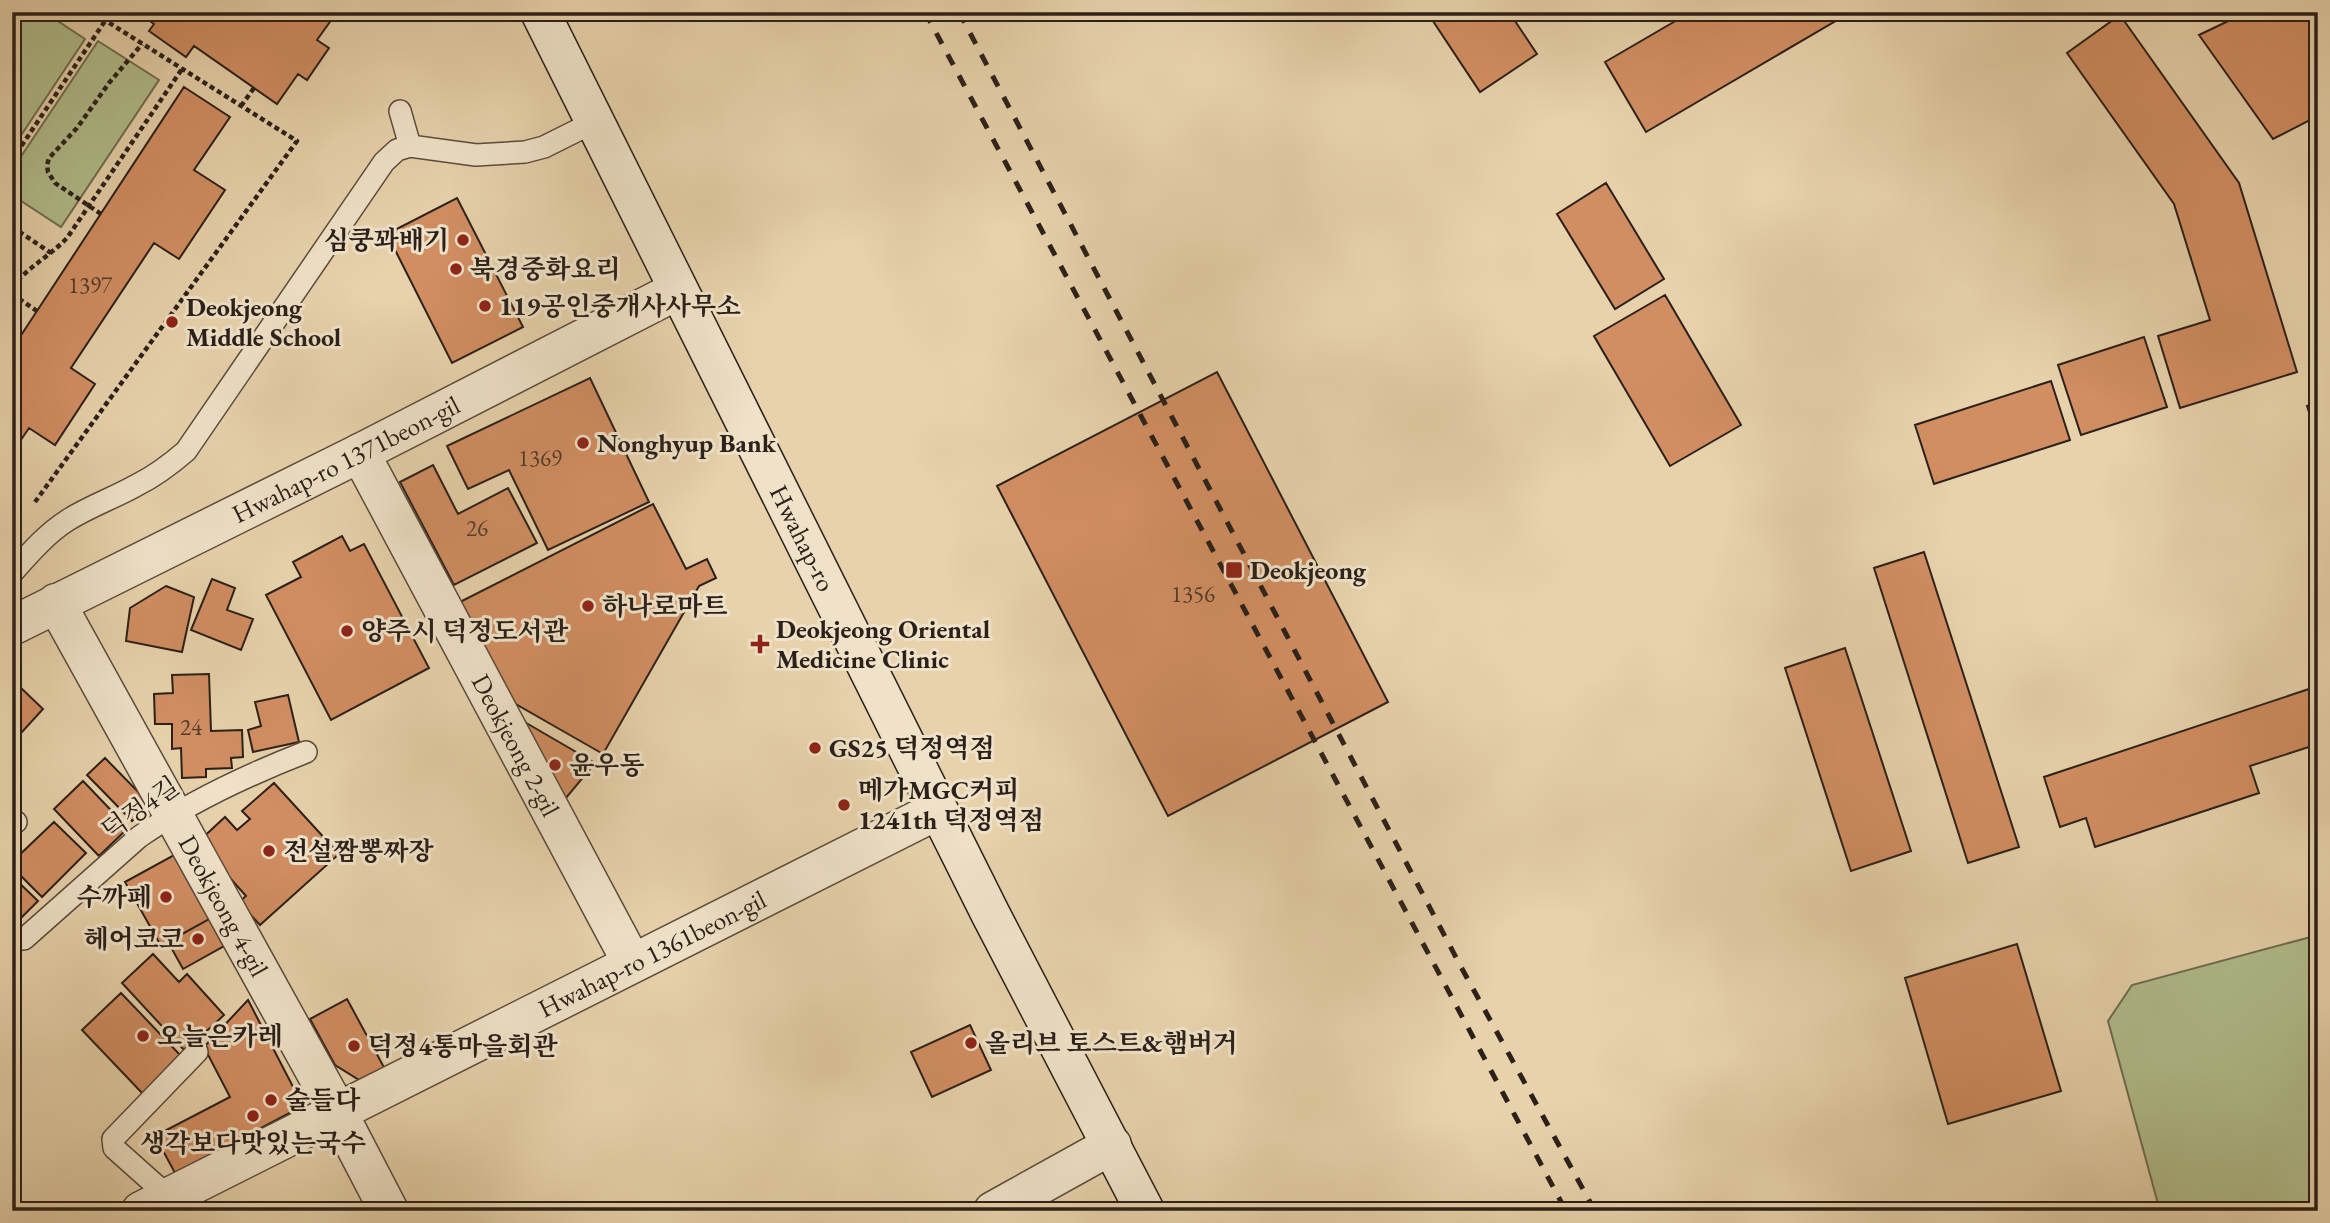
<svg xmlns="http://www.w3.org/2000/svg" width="2330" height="1223" font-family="'EB Garamond','Noto Serif KR',serif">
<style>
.green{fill:#b1bd8c;stroke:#6e6e53;stroke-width:2}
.building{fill:#d18e62;stroke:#2b201a;stroke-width:2}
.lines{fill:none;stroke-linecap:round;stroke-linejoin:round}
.service-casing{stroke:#5a4c3e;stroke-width:24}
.minor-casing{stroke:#5a4c3e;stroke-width:41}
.secondary-casing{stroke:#2b201a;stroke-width:41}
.path{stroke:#2b201a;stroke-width:4.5;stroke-dasharray:5 3.5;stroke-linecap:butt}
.service{stroke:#efe2c8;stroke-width:21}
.minor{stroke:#efe2c8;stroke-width:38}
.secondary{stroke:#efe2c8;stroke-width:38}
.rail{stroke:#2b201a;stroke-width:5;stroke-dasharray:12 12;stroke-linecap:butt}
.poi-dot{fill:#8f2418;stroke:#efe2c8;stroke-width:2.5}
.labels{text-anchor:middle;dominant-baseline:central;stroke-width:6;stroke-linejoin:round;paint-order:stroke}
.number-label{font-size:23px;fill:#543c2c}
.poi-label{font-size:26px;font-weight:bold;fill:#2b201a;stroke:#efe2c8;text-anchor:start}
.street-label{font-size:26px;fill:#2b201a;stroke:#efe2c8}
</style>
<rect width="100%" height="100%" fill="#e7d2ab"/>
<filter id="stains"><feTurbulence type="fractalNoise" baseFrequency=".00286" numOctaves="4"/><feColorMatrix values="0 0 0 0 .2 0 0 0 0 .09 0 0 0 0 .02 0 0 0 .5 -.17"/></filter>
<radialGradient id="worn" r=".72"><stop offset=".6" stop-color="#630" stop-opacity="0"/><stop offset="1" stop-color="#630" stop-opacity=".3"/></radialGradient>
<path class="green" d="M12,12H44L85,39L12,149Z
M98,41L159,80L61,227L12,195V170Z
M2318,935V1211H2160L2108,1021L2132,985Z"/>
<path class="building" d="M137,12H337L317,40L329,48L307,80L298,74L277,104L194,46L186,57L149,31L154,24Z
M1427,12H1509L1537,54L1480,92Z
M1691,12H1851L1646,132L1605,62Z
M2247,12H2302L2318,26V116L2273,139L2199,35Z
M2120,15L2239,183L2297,372L2180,408L2158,336L2210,320L2174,204L2067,53Z
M184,87L230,117L194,170L225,190L179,259L154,243L71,368L95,384L55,445L29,428L12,453V349Z
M1606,183L1664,279L1615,309L1557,214Z
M457,198L523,327L452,363L387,234Z
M1665,295L1741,425L1670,466L1594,336Z
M2144,337L2167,407L2081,435L2058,365Z
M1217,372L1388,702L1168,816L997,486Z
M590,378L649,502L548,550L509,470L468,489L447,446Z
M2051,381L2070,440L1934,484L1915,425Z
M2318,403V440L2307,406Z
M433,465L458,514L508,488L537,543L454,585L400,482Z
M653,504L686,569L707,559L716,578L699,586L603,754L507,699L458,603Z
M342,536L350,551L364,544L429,668L331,720L266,595L301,577L293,562Z
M1924,552L2019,847L1968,863L1874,568Z
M212,579L235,588L227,610L253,619L241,650L191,630Z
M166,586L194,597L182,652L126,641L130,608Z
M1845,648L1911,851L1851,871L1785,668Z
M209,674L211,731L242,730L243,757L231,758L232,768L206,769V777L182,778L181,748L172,749V724H155L154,694L173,693L172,675Z
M2318,686V744L2250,766L2259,793L2095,847L2086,818L2060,827L2044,777Z
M20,687L43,709L12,743V688Z
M288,695L299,742L253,752L248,730L261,726L255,702Z
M516,717L595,763L561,804Z
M105,758L150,804L132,821L87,775Z
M83,781L128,828L99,856L54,809Z
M274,783L339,854L260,925L239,902L246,896L198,842L225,817L237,830L250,819L242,811Z
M54,822L86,853L42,897L12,867V862Z
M174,855L209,919L161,946L125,882Z
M12,876L38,901L12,927Z
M209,919L224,946L183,969L168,942Z
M2017,944L2061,1091L1948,1124L1905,978Z
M153,954L179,982L187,974L224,1015L185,1051L122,983Z
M121,993L182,1057L143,1094L82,1030Z
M347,999L386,1071L364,1083L335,1065L310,1019Z
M248,1000L303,1106L175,1173L155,1136L230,1097L204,1047Z
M970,1025L991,1070L932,1097L911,1052Z"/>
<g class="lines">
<defs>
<path id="service" d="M400,111L410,146
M12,573C29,554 46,534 68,520C90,506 114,498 137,485C155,476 171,464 186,451L384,162L397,150L410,146L476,155L525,152L544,147L594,122
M12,820L16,822
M24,939L139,837C191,801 247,775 306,752
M169,1197L114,1148L113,1139L197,1052"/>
<g id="minor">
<path id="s1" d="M360,453L632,963"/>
<path id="s2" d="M56,603L337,1111L389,1211"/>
<path id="s3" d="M12,626L360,453L678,290"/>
<path id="s4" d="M141,1211L938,810"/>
<path d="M993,1211L1112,1145"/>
</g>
<g id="secondary">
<path id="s5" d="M540,12L991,915L1145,1211"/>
</g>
</defs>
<use href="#service" class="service-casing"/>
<use href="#minor" class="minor-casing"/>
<use href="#secondary" class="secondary-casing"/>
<path class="path" d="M241,106L254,88
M12,160L105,21
M101,214L55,183L48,172L47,165L49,158L77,128L109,83L142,44
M12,227L51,253
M12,287C28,267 50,256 67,238L182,69
M12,294L37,311
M35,502L297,141L92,12"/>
<use href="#service" class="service"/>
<use href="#minor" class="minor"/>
<use href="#secondary" class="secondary"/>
<path class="rail" d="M925,12L1566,1211
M959,12L1460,965L1595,1211"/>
</g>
<g class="poi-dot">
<circle cx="463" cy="240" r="7"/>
<circle cx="456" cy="269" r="7"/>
<circle cx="485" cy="306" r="7"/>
<circle cx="172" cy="322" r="7"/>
<circle cx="583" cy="443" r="7"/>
<rect x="1225" y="561" width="18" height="18" rx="3.5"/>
<circle cx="588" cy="606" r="7"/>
<circle cx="347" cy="631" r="7"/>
<path d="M756.5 633.5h7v7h7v7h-7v7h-7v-7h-7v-7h7z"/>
<circle cx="815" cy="748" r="7"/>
<circle cx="555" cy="765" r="7"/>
<circle cx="844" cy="805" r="7"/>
<circle cx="269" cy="851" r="7"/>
<circle cx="166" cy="897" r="7"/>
<circle cx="198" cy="939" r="7"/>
<circle cx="143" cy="1036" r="7"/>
<circle cx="971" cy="1043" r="7"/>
<circle cx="354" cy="1046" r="7"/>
<circle cx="271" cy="1100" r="7"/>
<circle cx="253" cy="1116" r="7"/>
</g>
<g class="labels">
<g class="number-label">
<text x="90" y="285">1397</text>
<text x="540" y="458">1369</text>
<text x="477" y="528">26</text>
<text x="1193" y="594">1356</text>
<text x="191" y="727">24</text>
</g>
<g class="poi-label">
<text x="449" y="240" text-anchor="end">심쿵꽈배기</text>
<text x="470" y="269">북경중화요리</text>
<text x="499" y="306">119공인중개사사무소</text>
<text x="186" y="307">Deokjeong<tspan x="186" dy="30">Middle School</tspan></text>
<text x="597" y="443">Nonghyup Bank</text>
<text x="1250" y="570">Deokjeong</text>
<text x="602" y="606">하나로마트</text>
<text x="776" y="629">Deokjeong Oriental<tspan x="776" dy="30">Medicine Clinic</tspan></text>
<text x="361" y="631">양주시 덕정도서관</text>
<text x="829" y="748">GS25 덕정역점</text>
<text x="569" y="765">윤우동</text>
<text x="858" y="790">메가MGC커피<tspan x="858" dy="30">1241th 덕정역점</tspan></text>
<text x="283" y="851">전설짬뽕짜장</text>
<text x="152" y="897" text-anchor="end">수까페</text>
<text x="184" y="939" text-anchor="end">헤어코코</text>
<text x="157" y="1036">오늘은카레</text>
<text x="985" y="1043">올리브 토스트&amp;햄버거</text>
<text x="368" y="1046">덕정4통마을회관</text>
<text x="285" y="1100">술들다</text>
<text x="253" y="1143" text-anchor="middle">생각보다맛있는국수</text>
</g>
<g class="street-label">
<text stroke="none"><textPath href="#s3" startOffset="373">Hwahap-ro 1371beon-gil</textPath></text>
<text stroke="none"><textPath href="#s5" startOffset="588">Hwahap-ro</textPath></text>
<text stroke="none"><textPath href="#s1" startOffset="331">Deokjeong 2-gil</textPath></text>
<text transform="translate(140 808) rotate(-35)">덕정4길</text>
<text stroke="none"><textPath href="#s2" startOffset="346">Deokjeong 4-gil</textPath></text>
<text stroke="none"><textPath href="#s4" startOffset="572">Hwahap-ro 1361beon-gil</textPath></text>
</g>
</g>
<rect width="2330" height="1223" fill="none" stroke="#e7d2ab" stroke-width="42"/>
<rect x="14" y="14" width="2302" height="1195" fill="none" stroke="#2b201a" stroke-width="3.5"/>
<rect x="21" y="21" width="2288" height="1181" fill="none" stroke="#2b201a" stroke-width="2"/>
<rect width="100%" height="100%" filter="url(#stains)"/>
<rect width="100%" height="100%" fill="url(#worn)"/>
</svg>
